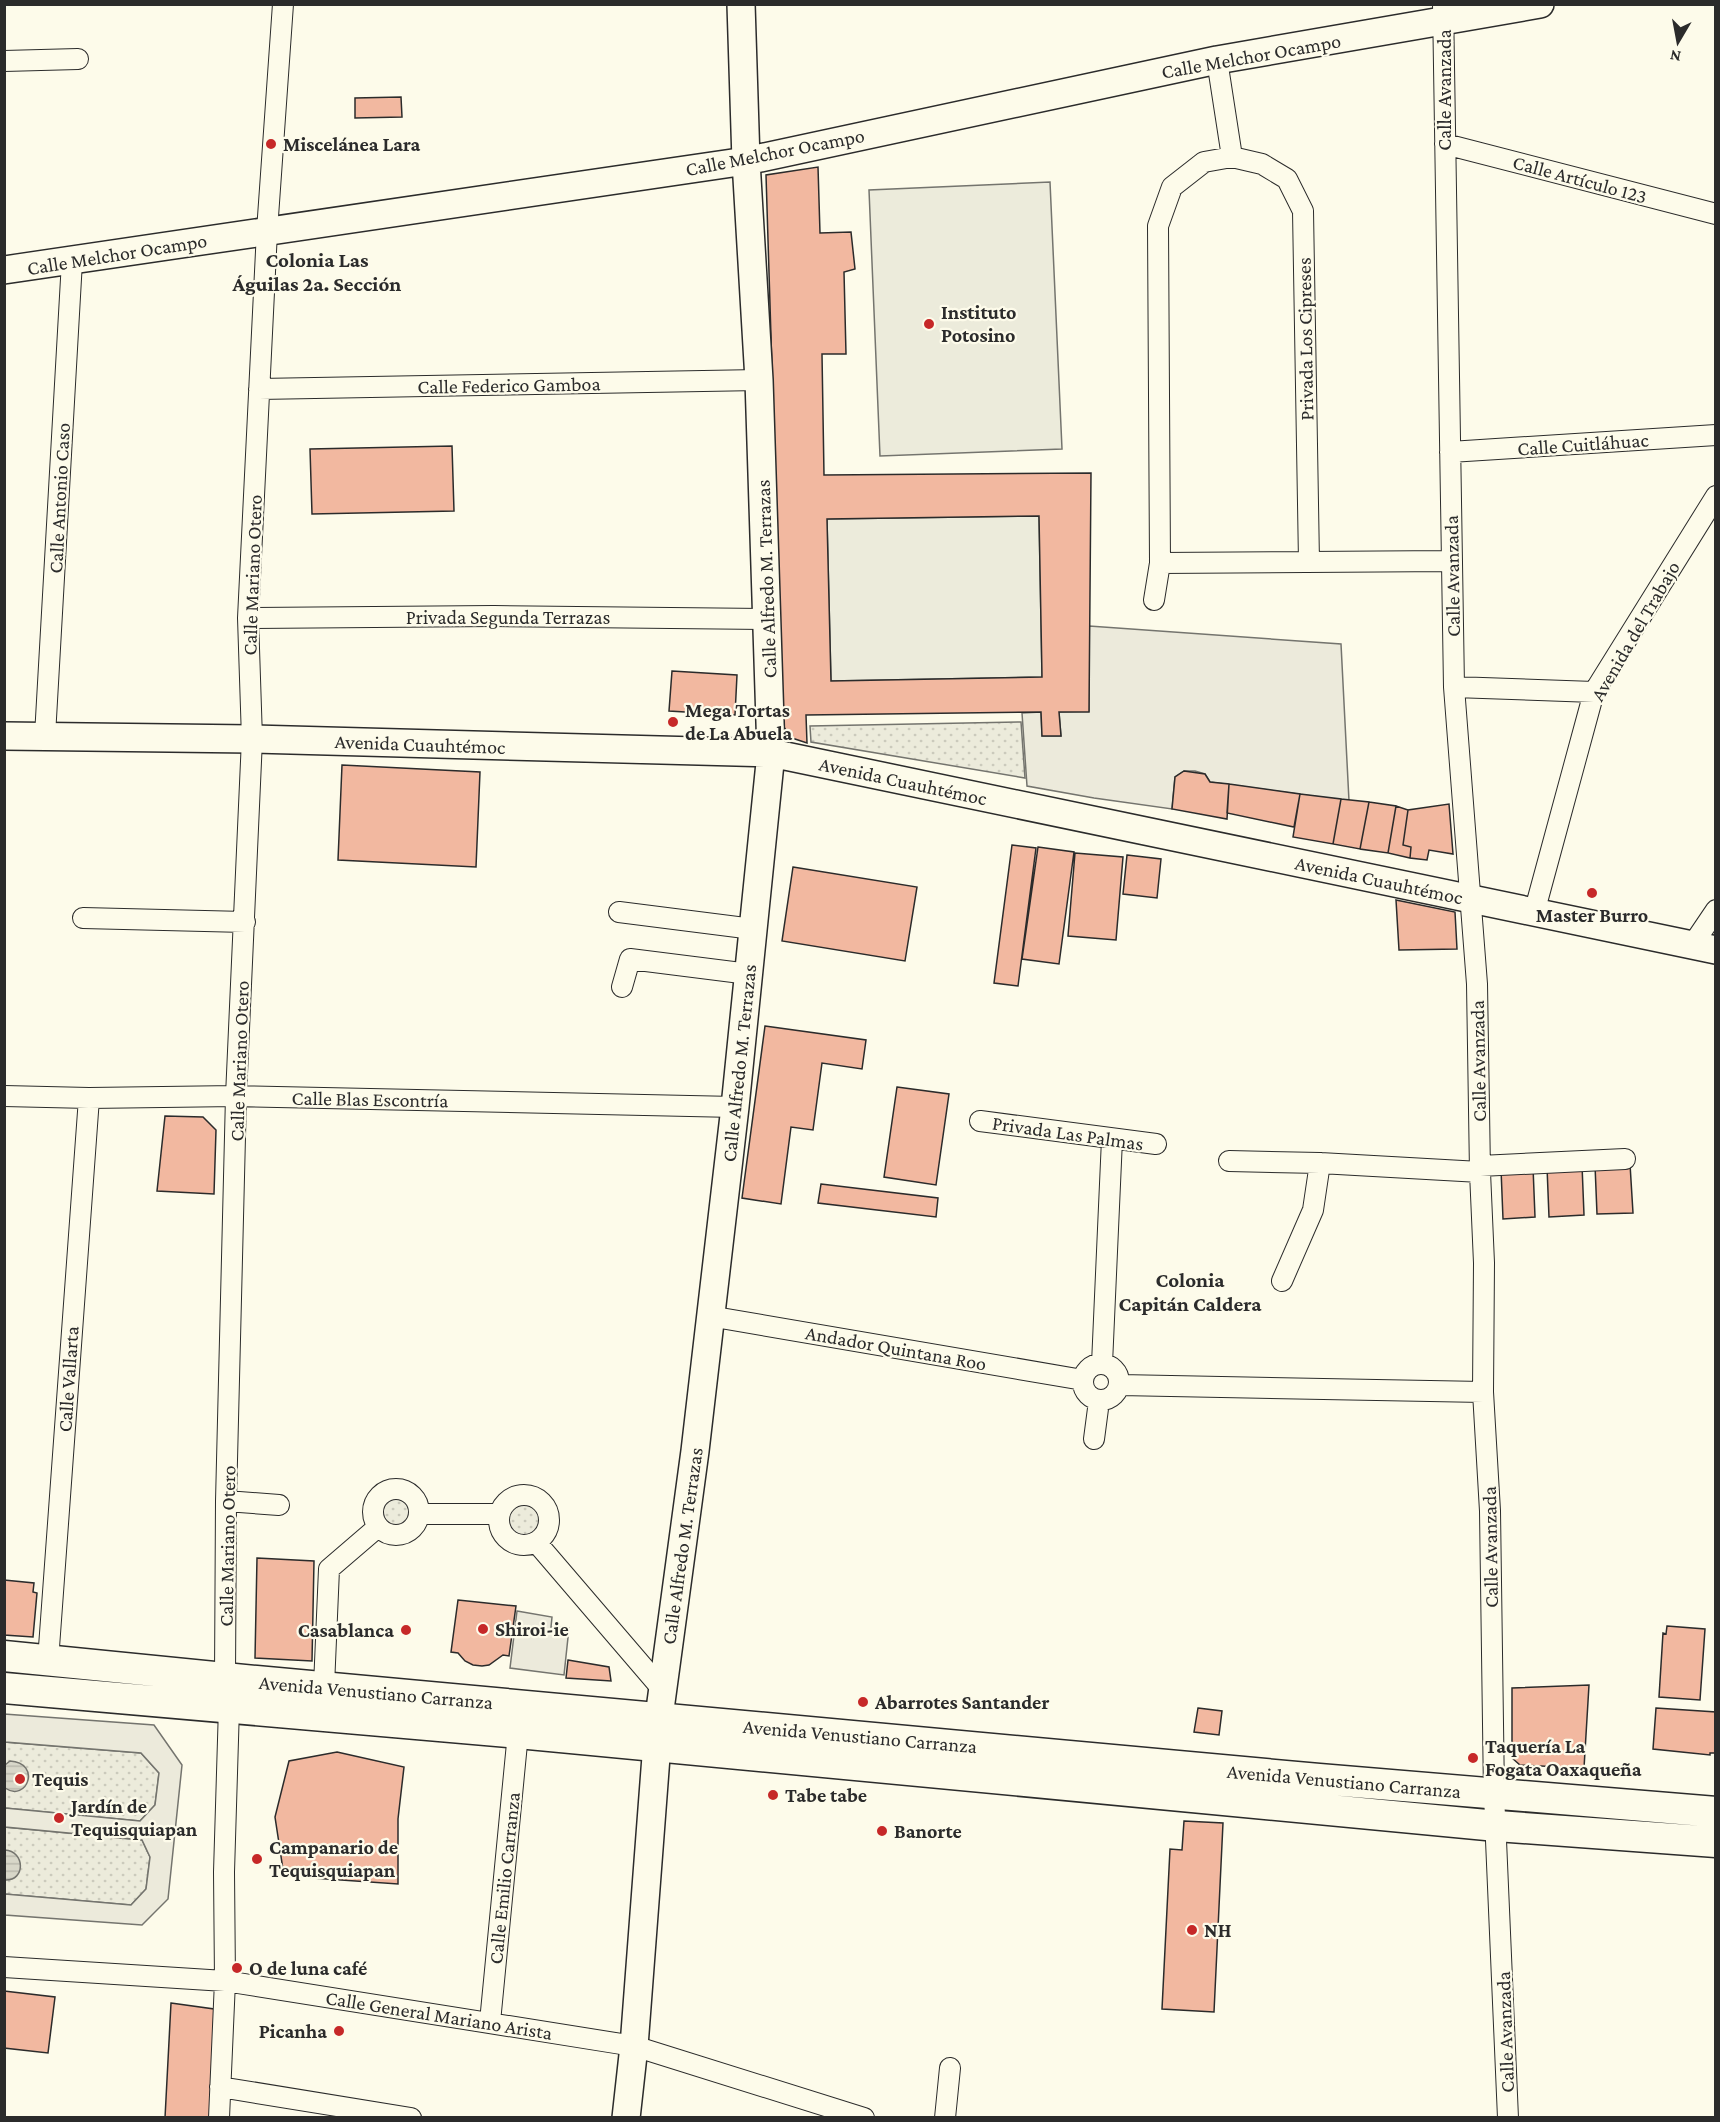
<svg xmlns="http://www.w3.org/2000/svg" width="1720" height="2122" font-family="'Crimson Pro',serif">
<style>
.grass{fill:#ecebdb;stroke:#74746e;stroke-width:1.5}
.park{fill:url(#park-dots);stroke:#74746e;stroke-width:1.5}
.parking{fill:#eceadb;stroke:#74746e;stroke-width:1.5}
.water{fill:url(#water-rules);stroke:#74746e;stroke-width:1.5}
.building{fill:#f2b8a0;stroke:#2b2b2b;stroke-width:1.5;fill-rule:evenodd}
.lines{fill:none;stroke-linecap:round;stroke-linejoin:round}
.street-casing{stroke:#2b2b2b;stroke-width:22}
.secondary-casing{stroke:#2b2b2b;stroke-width:30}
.primary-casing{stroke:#2b2b2b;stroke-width:33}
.street{stroke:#fdfbea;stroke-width:20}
.secondary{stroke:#fdfbea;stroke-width:27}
.primary{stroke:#fdfbea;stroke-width:30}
.poi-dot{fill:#c62828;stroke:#fdfbea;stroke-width:2}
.labels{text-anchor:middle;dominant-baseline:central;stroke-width:4.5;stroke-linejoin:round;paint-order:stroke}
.street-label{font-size:20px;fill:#2b2b2b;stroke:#fdfbea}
.poi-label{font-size:20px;font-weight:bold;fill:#2b2b2b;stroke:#fdfbea;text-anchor:start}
.neighbourhood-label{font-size:21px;font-weight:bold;fill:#2b2b2b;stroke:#fdfbea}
</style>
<defs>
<pattern id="park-dots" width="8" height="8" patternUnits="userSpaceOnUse" patternTransform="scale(1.5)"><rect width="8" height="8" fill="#ecebdb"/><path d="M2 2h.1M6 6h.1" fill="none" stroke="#cbcabc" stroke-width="1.8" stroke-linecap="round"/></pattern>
<pattern id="water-rules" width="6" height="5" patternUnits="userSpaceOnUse" patternTransform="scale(1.5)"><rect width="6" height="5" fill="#d8d7c9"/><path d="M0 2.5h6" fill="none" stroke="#bab9ad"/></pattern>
</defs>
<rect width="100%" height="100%" fill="#fdfbea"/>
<path class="grass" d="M1050,182L1062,449L880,456L869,190Z
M1039,516L1042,677L831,681L827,519Z"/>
<path class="park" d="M1021,722L1025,778L811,742L810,726Z
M377 1512a19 19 0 1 1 38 0a19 19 0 1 1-38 0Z
M504 1519a19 19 0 1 1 38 0a19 19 0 1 1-38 0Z
M4,1742L141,1753L159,1773L155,1805L140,1821L5,1808Z
M4,1827L142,1840L150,1857L146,1889L131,1905L5,1894Z"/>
<path class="parking" d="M1089,626L1341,644L1349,801L1210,782L1205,774L1195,771H1184L1175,777L1172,809L1094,798L1027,786L1022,713L1041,712L1042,736H1061L1059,712L1089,711Z
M517,1611L552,1617L551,1627L569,1628L564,1675L510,1668Z
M4,1714L154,1725L182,1765L168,1899L142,1925L5,1915V1894L131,1905L146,1889L150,1857L142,1840L5,1827V1808L140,1821L155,1805L159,1773L141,1753L5,1742Z"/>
<path class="water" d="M10,1761C42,1763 27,1803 5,1788V1765Z
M5,1850C25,1851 26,1881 5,1880Z"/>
<path class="building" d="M401,97L402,117L355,118V98Z
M818,167L820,233L851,232L855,269L844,272L846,354H822L824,475L1091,473L1089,712H1059L1061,736H1042L1041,712L806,715L807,743L792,738L783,726L766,175ZM1039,516L1042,677L831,681L827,519Z
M452,446L454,511L312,514L310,449Z
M672,671L737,675L735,715L669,711Z
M342,765L480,772L476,867L338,860Z
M1184,771L1205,774L1210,782L1229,784L1227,819L1172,809L1175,777Z
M1229,784L1300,794L1294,827L1227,813Z
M1300,794L1341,799L1333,844L1293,837Z
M1341,799L1369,802L1360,849L1333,844Z
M1369,802L1396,806L1388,853L1360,849Z
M1449,804L1453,854L1429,850L1427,860L1410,858L1411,847L1403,845L1408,810Z
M1396,806L1408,810L1403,845L1411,847L1410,858L1388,853Z
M1012,845L1036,848L1018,986L994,983Z
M1038,847L1074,852L1059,964L1022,959Z
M1075,853L1123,857L1116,940L1068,936Z
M1127,855L1161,859L1157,898L1123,894Z
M793,867L917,887L905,961L782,941Z
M1396,900L1455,912L1457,949L1399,950Z
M765,1026L866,1040L862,1069L822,1063L813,1130L791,1127L781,1204L742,1198Z
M897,1087L949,1094L936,1185L884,1177Z
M165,1116L203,1117L216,1130L214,1194L157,1191Z
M1630,1164L1633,1213L1597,1214L1595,1165Z
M1582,1165L1584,1215L1549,1217L1547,1167Z
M1533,1167L1535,1217L1503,1219L1501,1169Z
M821,1184L938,1198L936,1217L818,1203Z
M257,1558L314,1561L312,1661L255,1658Z
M4,1580L34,1583L33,1592L37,1593L33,1637L4,1635Z
M458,1600L516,1606L509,1656L503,1655L489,1665L482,1666L473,1665L465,1661L458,1653L451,1652Z
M1667,1626L1705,1629L1700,1700L1659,1697L1663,1633L1666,1634Z
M568,1660L609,1667L611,1681L566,1678Z
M1589,1685L1584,1768L1520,1765L1512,1758V1688Z
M1198,1708L1222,1711L1219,1735L1194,1732Z
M1656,1708L1716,1712V1753H1710V1755L1653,1749Z
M337,1752L404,1767L398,1819V1884L284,1876L275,1817L289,1761Z
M1184,1821L1223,1823L1214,2012L1162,2009L1170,1849L1182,1850Z
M4,1991L55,1997L48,2053L4,2048Z
M171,2003L214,2009L211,2118H165Z"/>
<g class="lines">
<defs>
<path id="street" d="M1443,4L1454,687L1477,984L1480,1172L1484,1263L1483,1392L1490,1511L1494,1794L1508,2118
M1217,60L1232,157
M4,61L78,59
M1445,144L1716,214
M259,389L759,380
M1450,452L1716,435
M1160,563L1451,561
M1154,600L1160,563L1158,226L1172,187L1204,162L1232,157L1262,164L1287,179L1303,211L1309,562
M248,618L494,616L767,619
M1454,687L1594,692
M45,736L72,261
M619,912L753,929
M1534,913L1594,692L1716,496
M83,918L245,922
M1693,944L1716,910
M622,987L630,959L749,974
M4,1096L89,1098L236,1096L735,1107
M980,1121L1156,1144
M1229,1161L1320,1163L1480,1172
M1480,1166L1625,1159
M1282,1281L1313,1210L1320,1163
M709,1316L1083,1380
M1083 1382a18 18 0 1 1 36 0a18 18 0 1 1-36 0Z
M1102,1364L1112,1139
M1120,1385L1483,1392
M1094,1439L1099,1401
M373 1512a23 23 0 1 1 46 0a23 23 0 1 1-46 0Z
M499 1520a25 25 0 1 1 50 0a25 25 0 1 1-50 0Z
M226,1501L279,1505
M419,1514H499
M536,1542L662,1689
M48,1661L89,1098
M324,1686L329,1569L378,1527
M4,1967L225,1981L634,2046L864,2118
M490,2022L518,1733
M220,2087L411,2118
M219,2118L225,1981L224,1872L229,1707L225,1677L226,1501L236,1096L252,739L248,618L267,231L283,4
M945,2118L950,2068"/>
<path id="secondary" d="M4,270L746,161L1217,60L1540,4
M4,736L252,739L771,753L1716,950
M626,2118L634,2046L659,1717L695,1451L735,1107L771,753L759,380L746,161L741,4"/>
<path id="primary" d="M4,1656L256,1681L1319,1779L1716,1812
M4,1688L518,1733L1497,1826L1716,1842"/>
</defs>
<use href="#street" class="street-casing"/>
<use href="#secondary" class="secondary-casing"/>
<use href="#primary" class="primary-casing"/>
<use href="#street" class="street"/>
<use href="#secondary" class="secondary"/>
<use href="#primary" class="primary"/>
</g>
<g class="poi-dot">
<circle cx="271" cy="144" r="6"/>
<circle cx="929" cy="324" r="6"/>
<circle cx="673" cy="722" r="6"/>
<circle cx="1592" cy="893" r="6"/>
<circle cx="483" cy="1629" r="6"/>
<circle cx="406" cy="1630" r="6"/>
<circle cx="863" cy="1702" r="6"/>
<circle cx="1473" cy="1758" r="6"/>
<circle cx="20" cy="1779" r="6"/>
<circle cx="773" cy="1795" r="6"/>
<circle cx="59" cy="1818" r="6"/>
<circle cx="882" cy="1831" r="6"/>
<circle cx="257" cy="1859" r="6"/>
<circle cx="1192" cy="1930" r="6"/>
<circle cx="237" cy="1968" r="6"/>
<circle cx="339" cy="2031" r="6"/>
</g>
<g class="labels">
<g class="street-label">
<text transform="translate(1251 56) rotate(-10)">Calle Melchor Ocampo</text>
<text transform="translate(1444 90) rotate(-90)">Calle Avanzada</text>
<text transform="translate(775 152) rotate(-11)">Calle Melchor Ocampo</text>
<text transform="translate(1580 179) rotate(15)">Calle Artículo 123</text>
<text transform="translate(117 254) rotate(-9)">Calle Melchor Ocampo</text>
<text transform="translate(1305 339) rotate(-91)">Privada Los Cipreses</text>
<text transform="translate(509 385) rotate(-1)">Calle Federico Gamboa</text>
<text transform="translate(1583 444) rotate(-4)">Calle Cuitláhuac</text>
<text transform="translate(59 498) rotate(-87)">Calle Antonio Caso</text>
<text transform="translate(252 575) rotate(-88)">Calle Mariano Otero</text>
<text transform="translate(1452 576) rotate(-91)">Calle Avanzada</text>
<text transform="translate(766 579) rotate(-92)">Calle Alfredo M. Terrazas</text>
<text x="508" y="617">Privada Segunda Terrazas</text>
<text transform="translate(1635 631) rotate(-60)">Avenida del Trabajo</text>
<text transform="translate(420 744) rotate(2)">Avenida Cuauhtémoc</text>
<text transform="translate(903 781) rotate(12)">Avenida Cuauhtémoc</text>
<text transform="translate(1379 880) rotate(12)">Avenida Cuauhtémoc</text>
<text transform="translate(239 1061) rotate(-88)">Calle Mariano Otero</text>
<text transform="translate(1478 1061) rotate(-91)">Calle Avanzada</text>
<text transform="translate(739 1063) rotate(-84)">Calle Alfredo M. Terrazas</text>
<text transform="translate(370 1099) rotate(1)">Calle Blas Escontría</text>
<text transform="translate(1068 1133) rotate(8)">Privada Las Palmas</text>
<text transform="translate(896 1348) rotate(10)">Andador Quintana Roo</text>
<text transform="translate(68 1379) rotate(-86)">Calle Vallarta</text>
<text transform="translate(227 1546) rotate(-89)">Calle Mariano Otero</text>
<text transform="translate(682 1546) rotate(-82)">Calle Alfredo M. Terrazas</text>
<text transform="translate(1490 1547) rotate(-91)">Calle Avanzada</text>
<text transform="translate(376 1692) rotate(5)">Avenida Venustiano Carranza</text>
<text transform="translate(860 1736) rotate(5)">Avenida Venustiano Carranza</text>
<text transform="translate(1344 1781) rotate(5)">Avenida Venustiano Carranza</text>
<text transform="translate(504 1878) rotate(-84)">Calle Emilio Carranza</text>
<text transform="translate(439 2015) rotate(9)">Calle General Mariano Arista</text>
<text transform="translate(1505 2032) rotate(-92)">Calle Avanzada</text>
</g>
<g class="poi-label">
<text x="283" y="144">Miscelánea Lara</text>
<text x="941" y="312">Instituto<tspan x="941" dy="23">Potosino</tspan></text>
<text x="685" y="710">Mega Tortas<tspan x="685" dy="23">de La Abuela</tspan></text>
<text x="1592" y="915" text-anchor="middle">Master Burro</text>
<text x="495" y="1629">Shiroi-ie</text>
<text x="394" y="1630" text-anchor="end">Casablanca</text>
<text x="875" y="1702">Abarrotes Santander</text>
<text x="1485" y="1746">Taquería La<tspan x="1485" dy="23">Fogata Oaxaqueña</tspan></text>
<text x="32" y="1779">Tequis</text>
<text x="785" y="1795">Tabe tabe</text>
<text x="71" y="1806">Jardín de<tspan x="71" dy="23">Tequisquiapan</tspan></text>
<text x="894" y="1831">Banorte</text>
<text x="269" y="1847">Campanario de<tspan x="269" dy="23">Tequisquiapan</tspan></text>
<text x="1204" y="1930">NH</text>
<text x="249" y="1968">O de luna café</text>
<text x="327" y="2031" text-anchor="end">Picanha</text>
</g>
<g class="neighbourhood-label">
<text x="317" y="260">Colonia Las<tspan x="317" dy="24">Águilas 2a. Sección</tspan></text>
<text x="1190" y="1280">Colonia<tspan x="1190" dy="24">Capitán Caldera</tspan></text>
</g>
</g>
<rect width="1720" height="2122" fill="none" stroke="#2b2b2b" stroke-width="12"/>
<g transform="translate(1678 42) rotate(190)" stroke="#fdfbea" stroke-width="4.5" paint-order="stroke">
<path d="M0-4.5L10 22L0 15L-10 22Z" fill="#2b2b2b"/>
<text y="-9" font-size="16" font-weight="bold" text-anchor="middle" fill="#2b2b2b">N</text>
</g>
</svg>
